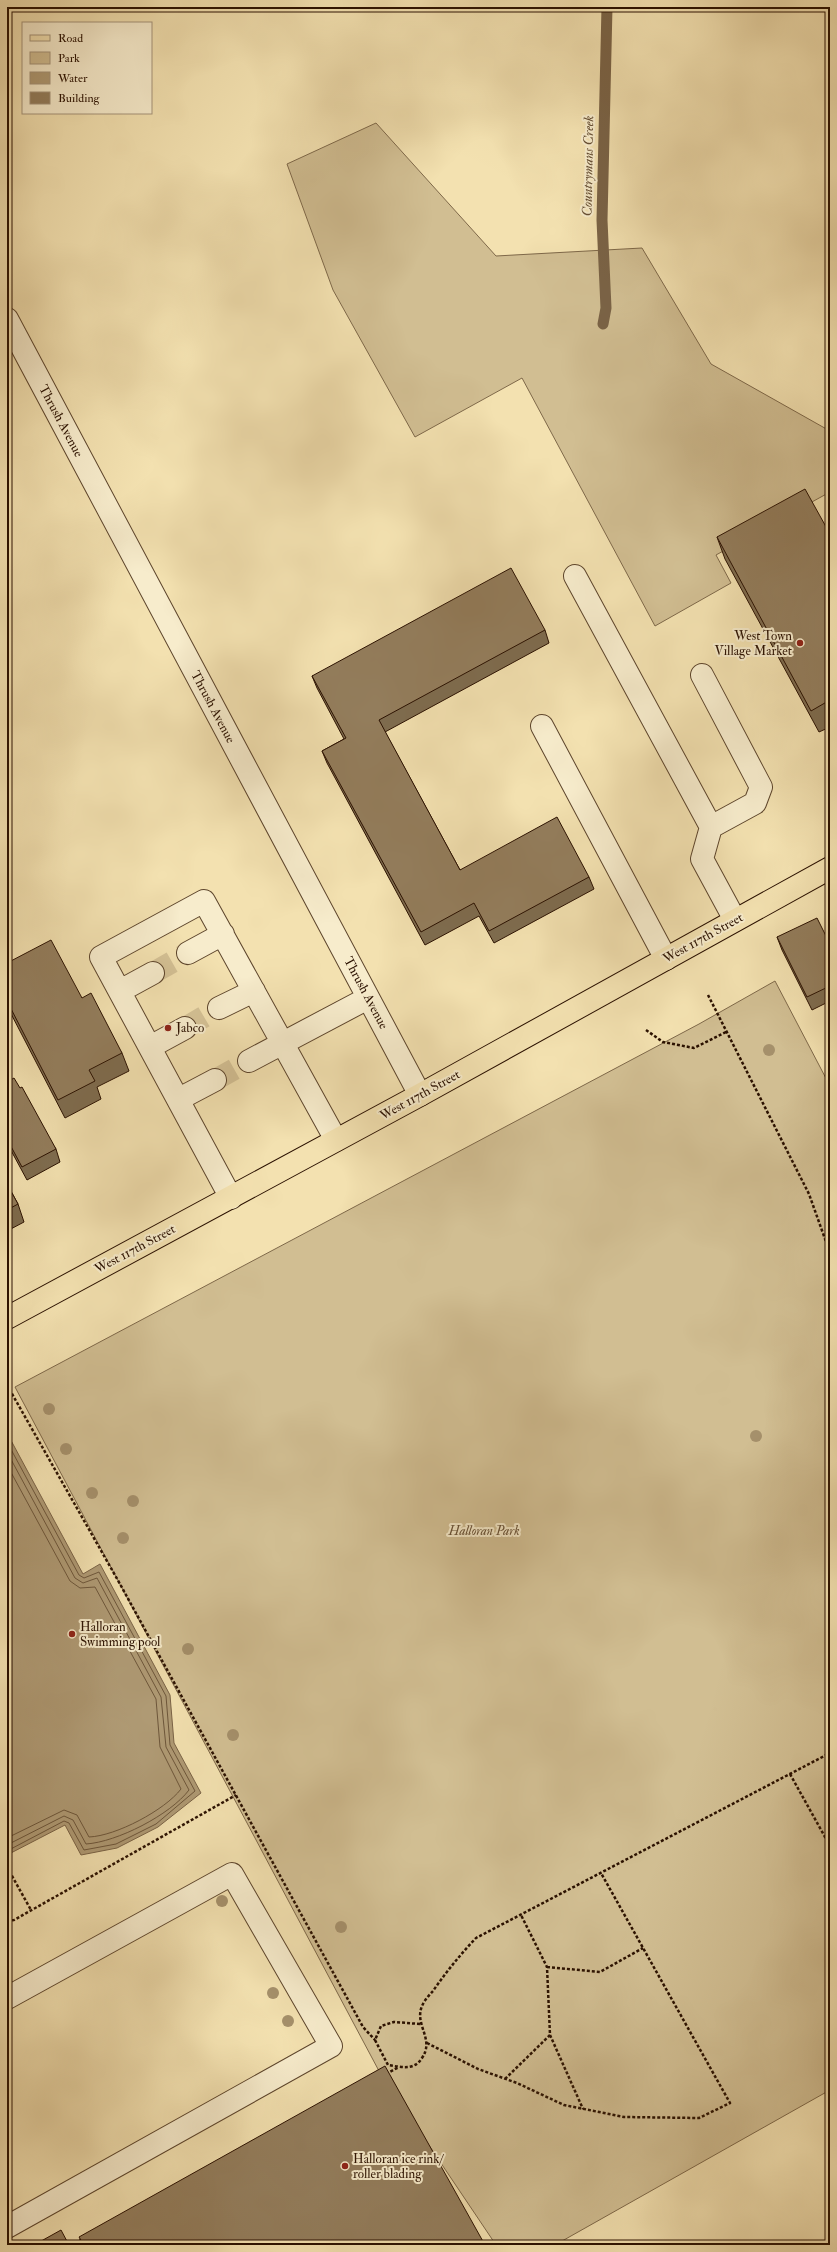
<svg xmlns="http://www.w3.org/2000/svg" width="837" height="2252" font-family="'IM FELL Double Pica',serif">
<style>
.green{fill:#d1be92;stroke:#7e6849}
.water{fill:#af9a74;stroke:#7a6346}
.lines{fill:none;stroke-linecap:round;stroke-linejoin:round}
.shore{stroke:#6d563a;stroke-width:1}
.stream{stroke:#7a6346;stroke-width:11}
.minor-tunnel{stroke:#d5c296;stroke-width:22;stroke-dasharray:22 11;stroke-linecap:butt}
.minor-casing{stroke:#5d452c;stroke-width:24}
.major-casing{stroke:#2b1100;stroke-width:24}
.path{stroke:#2b1100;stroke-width:2.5;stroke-dasharray:3 2;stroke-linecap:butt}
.minor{stroke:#f7eccc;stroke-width:22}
.major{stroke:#f3e1b0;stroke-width:22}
.tree{fill:#a5906b}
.wall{fill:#7e6c4f;stroke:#2b1100}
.building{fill:#937d5c;stroke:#2b1100}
.poi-dot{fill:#8f2418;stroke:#f7eccc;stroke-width:1.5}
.labels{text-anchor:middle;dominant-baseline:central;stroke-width:4;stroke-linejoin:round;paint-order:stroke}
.street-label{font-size:13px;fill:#2b1100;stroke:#f7eccc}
.poi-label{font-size:13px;fill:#2b1100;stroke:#f7eccc;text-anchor:start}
.park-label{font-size:13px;font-style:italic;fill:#654e33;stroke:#f7eccc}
.water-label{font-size:14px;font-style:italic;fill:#664f34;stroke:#f7eccc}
</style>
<rect width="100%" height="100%" fill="#f3e1b0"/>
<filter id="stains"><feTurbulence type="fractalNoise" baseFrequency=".005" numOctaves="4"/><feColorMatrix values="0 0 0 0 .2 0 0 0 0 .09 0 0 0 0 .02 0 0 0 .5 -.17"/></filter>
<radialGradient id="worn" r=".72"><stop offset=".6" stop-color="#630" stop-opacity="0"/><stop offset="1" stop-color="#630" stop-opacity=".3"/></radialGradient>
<path class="green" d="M376,123L496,256L642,248L711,364L830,431V492L716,555L731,583L655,626L522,378L415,437L333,290L287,164Z
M775,981L830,1086V2090L555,2245H496L379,2071L15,1387L699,1024Z"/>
<path class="water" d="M7,1433L83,1574L100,1564L170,1695L174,1743L201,1793L158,1827L117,1848L81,1855L65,1825L7,1855Z"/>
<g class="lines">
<path class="shore" d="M7,1442L79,1575L84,1578L99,1572L166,1696L170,1745L195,1791L156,1824L116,1844L84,1850L69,1823L64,1821L7,1851
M7,1452L75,1578L83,1583L97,1578L161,1697L166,1747L189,1790C170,1815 117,1842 86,1844L73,1820L64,1816L7,1845
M7,1465L70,1581L80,1588L95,1587L156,1699L160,1747L181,1789C165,1810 116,1836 89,1837L77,1815L64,1810L7,1838"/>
<path class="stream" d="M603,324L606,308L602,220L607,7"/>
<path class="minor-tunnel" d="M153,973L188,953
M185,1028L219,1008
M215,1080L249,1061"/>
<defs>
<path id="minor" d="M7,319L420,1095
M575,576L711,827
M702,675L761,787L755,803L711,827L702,859L735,920
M542,726L666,959
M188,953L223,934
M120,991L153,973
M219,1008L254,991
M150,1047L185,1028
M249,1061L368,998
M179,1099L215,1080
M231,1198L101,957L204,901L336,1140
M7,1998L232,1874L331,2046L7,2227"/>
<path id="major" d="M7,1318L420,1095L830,868"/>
</defs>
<use href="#minor" class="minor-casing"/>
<use href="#major" class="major-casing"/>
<path class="path" d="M708,995L809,1194L830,1253
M646,1030L663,1042L694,1048L726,1032
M7,1385L120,1584L363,2027L375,2040
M790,1774L830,1846
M7,1867L31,1910
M7,1921L14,1920L236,1795
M547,1967L600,1972L643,1948
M420,2024L394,2022L381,2026L375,2040L388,2065C401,2067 414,2071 422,2058C435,2039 414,2025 422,2006C424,2001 429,1995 433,1991C446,1972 460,1955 476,1938L830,1753
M550,2035L583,2109
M427,2043L478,2069L517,2083L564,2105L624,2117L699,2118L730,2103L601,1873
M386,2074L399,2067
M505,2079L550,2035L547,1967L521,1915
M71,2245L83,2238"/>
<use href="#minor" class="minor"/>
<use href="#major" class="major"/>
</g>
<g class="tree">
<circle cx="769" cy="1050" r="6"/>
<circle cx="49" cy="1409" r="6"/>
<circle cx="756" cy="1436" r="6"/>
<circle cx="66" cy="1449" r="6"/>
<circle cx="92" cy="1493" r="6"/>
<circle cx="133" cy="1501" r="6"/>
<circle cx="123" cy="1538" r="6"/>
<circle cx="188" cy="1649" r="6"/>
<circle cx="233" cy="1735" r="6"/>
<circle cx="222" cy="1901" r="6"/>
<circle cx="341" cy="1927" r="6"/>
<circle cx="273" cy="1993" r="6"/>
<circle cx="288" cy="2021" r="6"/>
</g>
<path class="wall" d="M830,534V727L819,732L725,559L717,537Z
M545,630L549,643L385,732L460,870L589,877L594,889L494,943L479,916L425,945L327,763L322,751L344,739L317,688L312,676Z
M777,937L830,944V1001L812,1010L782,950Z
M7,963L82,998L122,1053L129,1071L97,1087L101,1099L65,1118L7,1006Z
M7,1082L56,1149L60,1162L27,1180L7,1143Z
M7,1184L18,1204L24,1222L7,1231Z"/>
<path class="building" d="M805,489L830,534V700L811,711L717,537Z
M511,568L545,630L379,720L460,870L557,817L589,877L489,931L474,903L421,932L322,751L346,738L312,676Z
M817,918L830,944V986L807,997L777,937Z
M51,940L82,998L91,993L122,1053L89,1070L95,1081L58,1100L7,1001V963Z
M14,1078L20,1088L22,1087L56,1149L22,1167L7,1139V1082Z
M7,1184L18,1204L7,1210Z
M385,2066L485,2245H84L79,2237Z
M61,2230L69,2245H34Z"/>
<g class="poi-dot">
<circle cx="800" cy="643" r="4"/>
<circle cx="168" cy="1028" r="4"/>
<circle cx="72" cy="1634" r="4"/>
<circle cx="345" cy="2166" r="4"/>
</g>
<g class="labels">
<g class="street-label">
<text transform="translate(61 421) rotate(62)">Thrush Avenue</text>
<text transform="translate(213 707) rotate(62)">Thrush Avenue</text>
<text transform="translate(703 938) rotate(-29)">West 117th Street</text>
<text transform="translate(366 993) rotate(62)">Thrush Avenue</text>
<text transform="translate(420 1095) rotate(-29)">West 117th Street</text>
<text transform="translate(135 1249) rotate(-28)">West 117th Street</text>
</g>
<g class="poi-label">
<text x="792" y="636" text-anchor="end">West Town<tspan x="792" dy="15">Village Market</tspan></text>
<text x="176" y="1028">Jabco</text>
<text x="80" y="1627">Halloran<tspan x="80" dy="15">Swimming pool</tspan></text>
<text x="353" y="2159">Halloran ice rink/<tspan x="353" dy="15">roller blading</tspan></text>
</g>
<g class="park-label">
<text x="484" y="1531">Halloran Park</text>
</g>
<g class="water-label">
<text transform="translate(588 166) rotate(-89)">Countrymans Creek</text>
</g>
</g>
<rect width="837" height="2252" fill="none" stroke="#f3e1b0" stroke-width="24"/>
<rect x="8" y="8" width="821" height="2236" fill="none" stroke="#2b1100" stroke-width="2"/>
<rect x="12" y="12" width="813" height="2228" fill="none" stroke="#2b1100"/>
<rect x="22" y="22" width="130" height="92" fill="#f7eccc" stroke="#a5947a"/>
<rect x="30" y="35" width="20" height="6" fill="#f3e1b0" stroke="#a5947a"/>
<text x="58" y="42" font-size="12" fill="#2b1100">Road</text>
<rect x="30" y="52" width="20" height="12" fill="#d1be92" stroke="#a5947a"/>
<text x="58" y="62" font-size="12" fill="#2b1100">Park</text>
<rect x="30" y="72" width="20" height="12" fill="#af9a74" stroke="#a5947a"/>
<text x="58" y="82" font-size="12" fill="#2b1100">Water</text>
<rect x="30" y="92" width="20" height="12" fill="#937d5c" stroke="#a5947a"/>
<text x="58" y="102" font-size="12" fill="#2b1100">Building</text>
<rect width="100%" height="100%" filter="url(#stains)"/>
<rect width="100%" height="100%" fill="url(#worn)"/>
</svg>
